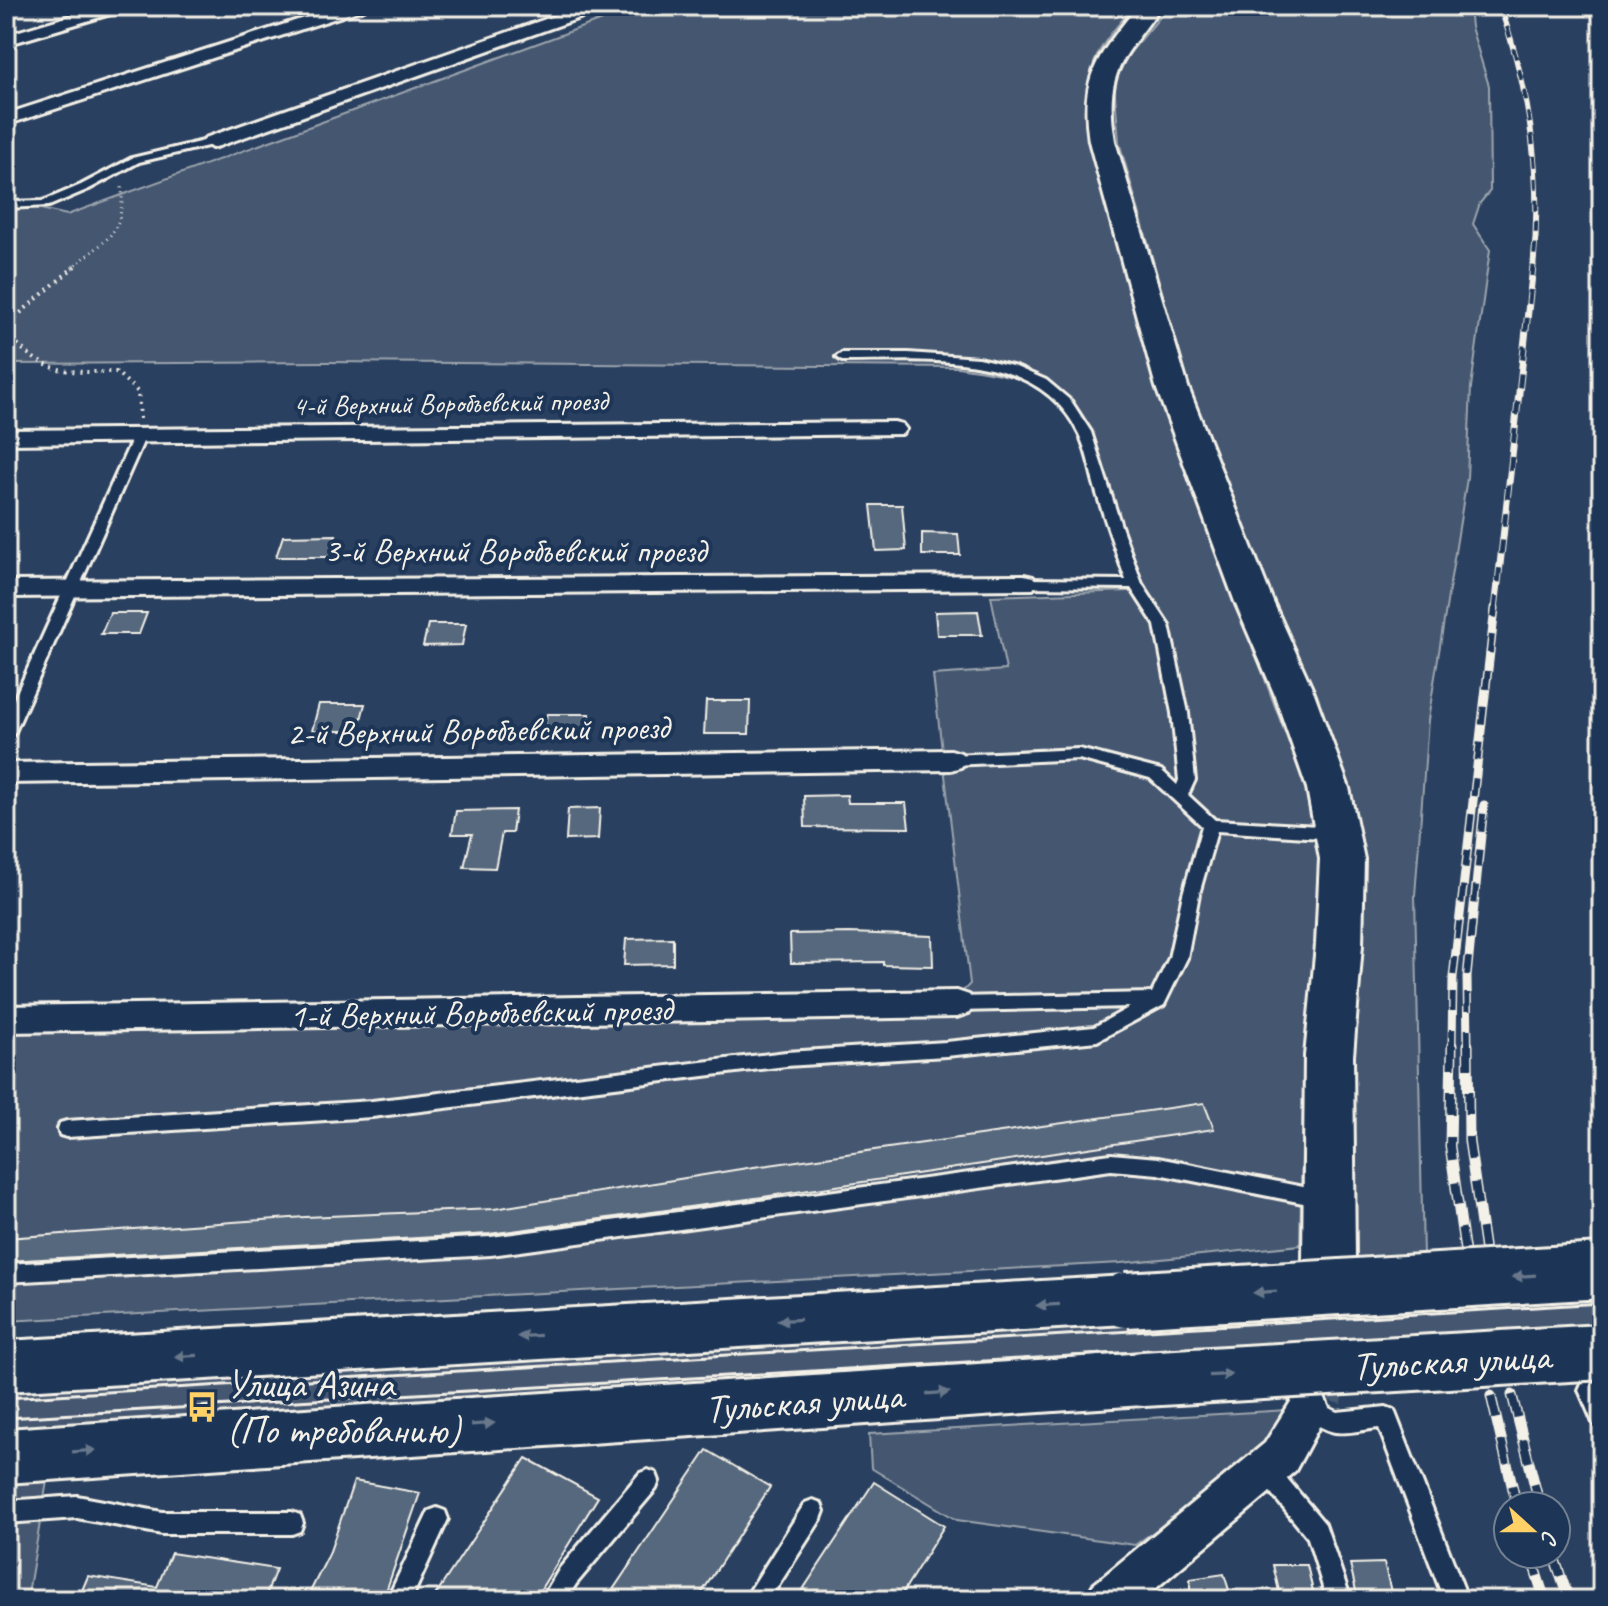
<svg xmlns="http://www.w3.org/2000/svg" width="1608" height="1606" font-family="Caveat,sans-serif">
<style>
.green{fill:#445771;stroke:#9ca4ac;stroke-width:2}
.building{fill:#56677d;stroke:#f4f1e8;stroke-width:2}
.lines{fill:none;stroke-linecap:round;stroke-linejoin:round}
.secondary-tunnel{stroke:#485b74;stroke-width:54;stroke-dasharray:54 27;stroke-linecap:butt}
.lane-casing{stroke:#f4f1e8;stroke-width:6}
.street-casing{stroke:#f4f1e8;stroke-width:6}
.secondary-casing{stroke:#f4f1e8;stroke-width:6}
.path-far1{stroke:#f4f1e8;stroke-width:3;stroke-dasharray:1 4;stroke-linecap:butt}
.path{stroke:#f4f1e8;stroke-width:4;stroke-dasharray:2 5;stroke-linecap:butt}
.lane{fill:#1d3557;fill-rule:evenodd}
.street{fill:#1d3557;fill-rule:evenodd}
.secondary{fill:#1d3557;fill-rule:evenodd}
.tram{stroke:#f4f1e8;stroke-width:3}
.rail-far3-casing{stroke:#f4f1e8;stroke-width:6}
.rail-far2-casing{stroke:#f4f1e8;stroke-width:7}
.rail-far1-casing{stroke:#f4f1e8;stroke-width:9}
.rail-casing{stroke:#f4f1e8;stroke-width:11}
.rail-far3{stroke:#1d3557;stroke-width:4;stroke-dasharray:11;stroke-linecap:butt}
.rail-far2{stroke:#1d3557;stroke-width:5;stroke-dasharray:14;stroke-linecap:butt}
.rail-far1{stroke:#1d3557;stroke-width:6;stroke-dasharray:18;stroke-linecap:butt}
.rail{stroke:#1d3557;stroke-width:8;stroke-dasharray:23;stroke-linecap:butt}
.secondary-bridge-casing{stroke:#f4f1e8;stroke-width:60;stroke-linecap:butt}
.secondary-bridge{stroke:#1d3557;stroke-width:54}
.oneway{fill:#68778a}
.labels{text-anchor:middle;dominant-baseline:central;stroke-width:8;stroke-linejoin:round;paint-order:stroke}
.far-street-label{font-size:28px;fill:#f4f1e8;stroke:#1d3557}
.street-label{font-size:34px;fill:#f4f1e8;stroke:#1d3557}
.near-street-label{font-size:40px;fill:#f4f1e8;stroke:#1d3557}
.near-poi-label{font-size:40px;fill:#f4f1e8;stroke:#1d3557;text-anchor:start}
</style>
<rect width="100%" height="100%" fill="#2a4060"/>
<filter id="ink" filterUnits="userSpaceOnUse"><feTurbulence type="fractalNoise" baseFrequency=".0125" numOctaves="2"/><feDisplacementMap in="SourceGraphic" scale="16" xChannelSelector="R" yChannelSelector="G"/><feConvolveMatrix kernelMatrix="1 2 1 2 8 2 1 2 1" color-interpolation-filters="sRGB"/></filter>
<g filter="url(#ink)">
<path class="green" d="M640,6H1135C1101,42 1086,63 1087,113L1157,391L1306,789L1321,856L1317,943L1304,1053L1300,1245L1121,1263L6,1321V1004L959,995L970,984L933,675L1006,670L991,596L1129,591C1115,548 1085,427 1056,400C1029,376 992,372 958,367L326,362L6,364V201L67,215Z
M1169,6H1469L1471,27L1489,86L1490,191L1480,203L1473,224L1490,250L1471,387L1467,478L1428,720L1415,896L1423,1255L1350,1259L1353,1062L1361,950L1312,697L1190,389L1119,142L1114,83L1119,66Z
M1602,1292V1334L6,1427V1386Z
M1288,1410C1253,1470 1190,1505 1135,1545L957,1520L871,1468L869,1434Z
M48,1475L27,1600H6V1483Z"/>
<path class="building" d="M871,505H902L906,550L876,551Z
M922,533L958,534L960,555H922Z
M336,535L330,557H276L283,536Z
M978,611L982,635H937L935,612Z
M110,613H147L139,634H101Z
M428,624H466L462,645L423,646Z
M706,701H750L749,734H704Z
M319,704H365L358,731H312Z
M547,714H590L587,737H543Z
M847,795L848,803H906L909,828L805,827L804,796Z
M600,808L598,839L566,840L568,809Z
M515,810L512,833H502L495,868L464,867L472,834H452L456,811Z
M849,933L932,936L933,966L883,965V962L791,963L790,934Z
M673,938V964L624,965L626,939Z
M1204,1103L1214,1129L763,1197L489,1234L6,1261V1238L305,1217L494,1209L747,1168Z
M707,1450L770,1487L697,1600H606Z
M526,1458L598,1497L534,1600H432Z
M354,1481L420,1493L383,1600H306L329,1554Z
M874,1482L944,1526L898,1600H796Z
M171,1553L276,1569L264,1600H78L88,1576L157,1587Z
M1384,1563L1393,1600H1358L1350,1564Z
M1273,1565H1307L1315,1600H1281Z
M1224,1574L1232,1600H1190V1579Z"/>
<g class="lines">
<path class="secondary-tunnel" d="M1315,1397L1332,1334L1329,1261"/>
<defs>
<path id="lane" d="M212,139L216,140V144L139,162L89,189L49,206L6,208V202L43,201L81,185L132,158Z
M908,353L979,358L1016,367L1046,380L1071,401L1091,432L1121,526L1142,584L1169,625L1188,713L1195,780L1188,795L1215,820L1336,827L1344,833L1336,839L1217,831L1199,894L1187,958L1164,1005L1097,1041L946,1056L786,1066L372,1117L67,1137L60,1135L58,1129L60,1123L67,1121L372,1101L786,1052L946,1042L1094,1027L1130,1007L957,1011L951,1009L948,1004L951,999L957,997L1152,993L1169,958L1183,894L1202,826L1150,778L1079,759L951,765L943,760L951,755L1079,749L1161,770L1177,785L1179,780L1172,713L1155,625L1131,588L1024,587L1017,583L1024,579L1126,580C1115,549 1104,518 1095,487C1090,469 1087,450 1079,434C1038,347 922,361 842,361L836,357L842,353Z
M140,431L146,435L14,734L6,739V717L134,435Z
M1111,1154L1158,1158L1323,1191L1330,1193L1333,1199L1330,1205L1323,1207L1158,1174L1111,1170L491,1255L6,1282V1264L491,1237Z
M1590,1380L1598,1383L1602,1393V1428L1594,1425L1579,1390L1582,1383Z
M1309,1398L1337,1412L1386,1407L1394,1410L1468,1600H1444L1379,1428C1366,1429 1348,1434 1335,1432C1323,1430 1303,1418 1298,1408L1301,1401Z
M1266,1459L1274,1463L1325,1524L1351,1600H1327L1308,1538L1258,1477L1255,1470L1258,1463Z
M648,1470L656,1473L659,1481L656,1489L576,1584L566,1600H541L560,1568L640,1473Z
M77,1496L162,1512H292L300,1515L303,1523L300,1531L292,1534H162L77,1518L6,1523V1501Z
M813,1500L821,1503L824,1511L821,1519L769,1600H744L805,1503Z
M437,1508L445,1511L448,1519L411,1600H387L429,1511Z"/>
<path id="street" d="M103,6H129L127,9L6,45V35Z
M341,6H366L364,9L6,125V114Z
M583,6H607L605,9L219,146L212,148L203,142L205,138Z
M894,422L902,424L906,429L902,434L6,444V430Z
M1024,575L1033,577L1037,583L1033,589L6,597V581Z
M951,750L961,753L966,760L961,767L951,770L6,783V763Z
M957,991L969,995L974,1004L969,1013L957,1017L6,1032V1006Z
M1309,1389L1323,1395L1329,1408L1295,1471L1142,1600H1086L1093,1585L1265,1443L1295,1395Z"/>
<path id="secondary" d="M1138,6H1161C1124,60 1103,70 1115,141L1188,387L1273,602L1314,693L1349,788L1364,859L1362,945L1353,1056L1355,1261L1348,1277L1329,1284L1310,1277L1303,1261L1305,1056L1316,945L1320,859L1307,788L1274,693L1235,602L1156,387L1089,141C1079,75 1099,55 1138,6Z
M1126,1276L1145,1283L1153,1300L1145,1317L1126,1324L6,1391V1341Z
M1143,1353L1163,1361L1171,1379L1163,1397L1143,1405L6,1483V1429Z"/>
</defs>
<use href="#lane" class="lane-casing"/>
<use href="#street" class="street-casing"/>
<use href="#secondary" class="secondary-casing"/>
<path class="path-far1" d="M72,268C107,238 124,236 122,186"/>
<path class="path" d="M75,266L11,321L7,332C42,375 64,372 116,372L138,392L140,419"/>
<use href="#lane" class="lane"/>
<use href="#street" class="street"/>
<use href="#secondary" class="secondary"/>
<path class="tram" d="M6,1398L1602,1303
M6,1418L1602,1325"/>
<defs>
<path id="rail-far3" d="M1500,6C1530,91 1543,178 1533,268"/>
<path id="rail-far2" d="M1495,610L1533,266"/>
<path id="rail-far1" d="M1452,1047L1453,977L1495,608
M1468,1047L1467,977L1484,805"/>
<path id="rail" d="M1452,1045L1450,1146L1465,1253
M1468,1045L1469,1141L1485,1252
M1512,1395L1540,1506
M1491,1396L1517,1506
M1530,1554L1545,1600
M1553,1554L1569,1600"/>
</defs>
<use href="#rail-far3" class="rail-far3-casing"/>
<use href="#rail-far2" class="rail-far2-casing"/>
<use href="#rail-far1" class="rail-far1-casing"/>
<use href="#rail" class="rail-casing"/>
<use href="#rail-far3" class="rail-far3"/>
<use href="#rail-far2" class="rail-far2"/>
<use href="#rail-far1" class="rail-far1"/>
<use href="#rail" class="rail"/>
<defs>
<path id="secondary-bridge" d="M1126,1300L1602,1271
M1143,1379L1602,1352"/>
</defs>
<use href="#secondary-bridge" class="secondary-bridge-casing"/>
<use href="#secondary-bridge" class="secondary-bridge"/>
</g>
<defs><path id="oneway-solid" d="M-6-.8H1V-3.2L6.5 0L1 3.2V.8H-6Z" transform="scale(2)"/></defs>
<g class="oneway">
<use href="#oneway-solid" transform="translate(1524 1276) rotate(176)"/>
<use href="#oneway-solid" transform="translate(1265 1292) rotate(176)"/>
<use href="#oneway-solid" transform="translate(1048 1305) rotate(177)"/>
<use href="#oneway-solid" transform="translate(789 1320) rotate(177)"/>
<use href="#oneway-solid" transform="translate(529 1336) rotate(177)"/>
<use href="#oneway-solid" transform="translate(186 1356) rotate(177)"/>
<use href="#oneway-solid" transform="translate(1221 1375) rotate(-3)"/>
<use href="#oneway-solid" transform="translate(938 1393) rotate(-4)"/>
<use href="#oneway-solid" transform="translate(483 1424) rotate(-4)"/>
<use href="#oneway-solid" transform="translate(84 1451) rotate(-4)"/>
</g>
</g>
<defs>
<symbol id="bus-bare" viewBox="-9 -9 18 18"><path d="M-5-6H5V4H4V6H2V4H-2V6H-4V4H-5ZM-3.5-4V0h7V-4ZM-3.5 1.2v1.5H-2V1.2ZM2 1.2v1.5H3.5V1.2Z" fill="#ffd166" stroke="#1d3557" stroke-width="2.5" paint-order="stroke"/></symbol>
</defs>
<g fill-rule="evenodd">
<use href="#bus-bare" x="180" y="1385" width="44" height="44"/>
</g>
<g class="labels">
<g class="far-street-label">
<text transform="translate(450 403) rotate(-1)">4-й Верхний Воробъевский проезд</text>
</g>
<g class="street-label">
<text x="515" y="550">3-й Верхний Воробъевский проезд</text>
<text transform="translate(478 730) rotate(-1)">2-й Верхний Воробъевский проезд</text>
<text transform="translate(481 1012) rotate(-1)">1-й Верхний Воробъевский проезд</text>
</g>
<g class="near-street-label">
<text transform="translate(1451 1361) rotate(-3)">Тульская улица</text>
<text transform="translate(804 1402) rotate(-4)">Тульская улица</text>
</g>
<g class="near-poi-label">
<text x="226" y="1384">Улица Азина<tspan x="226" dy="46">(По требованию)</tspan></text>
</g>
</g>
<rect width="1608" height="1606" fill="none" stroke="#1d3557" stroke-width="32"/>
<rect x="16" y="16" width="1576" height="1574" fill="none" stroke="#f4f1e8" stroke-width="3" filter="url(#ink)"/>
<g transform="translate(1532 1530) rotate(111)"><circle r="38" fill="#1d3557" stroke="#738091" stroke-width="2"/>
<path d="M0-6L14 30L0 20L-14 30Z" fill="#ffd166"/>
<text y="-12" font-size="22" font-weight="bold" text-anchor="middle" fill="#f4f1e8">С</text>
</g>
</svg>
